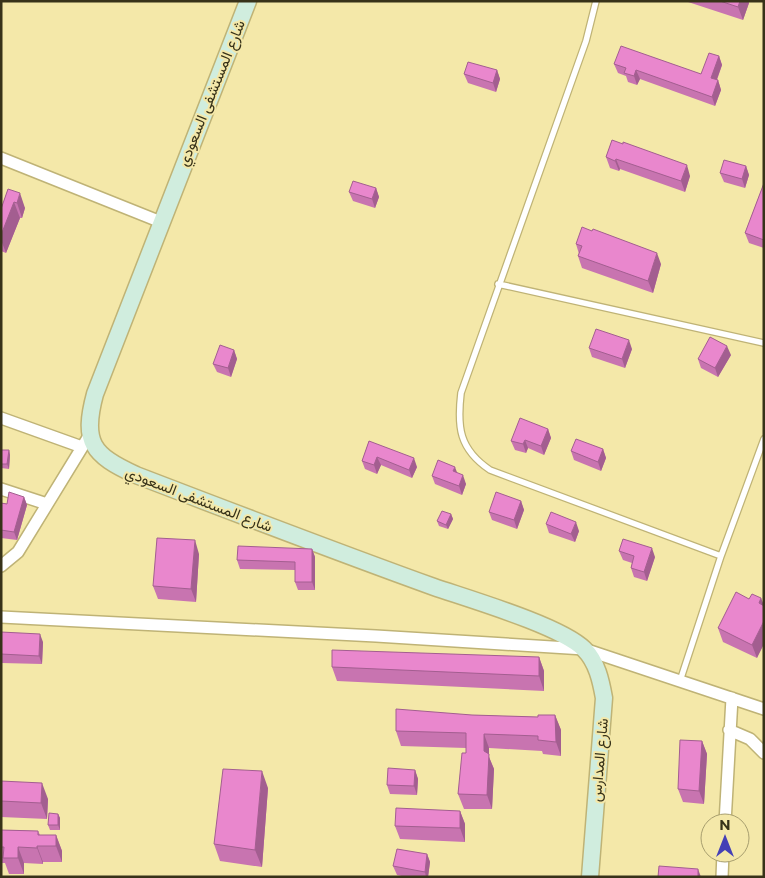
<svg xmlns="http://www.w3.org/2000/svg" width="765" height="878" font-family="Montserrat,Vazirmatn,sans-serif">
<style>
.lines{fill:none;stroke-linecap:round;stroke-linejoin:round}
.lane-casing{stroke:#bfb376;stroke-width:8}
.street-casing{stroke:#bfb376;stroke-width:14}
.secondary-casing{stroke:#bfb376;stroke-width:19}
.lane{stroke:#fff;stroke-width:5.5}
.street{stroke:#fff;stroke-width:11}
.secondary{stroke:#d0edde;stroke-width:16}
.wall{fill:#c874b0}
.shaded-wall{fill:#a35e90}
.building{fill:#e987cd;stroke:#a35e90}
.labels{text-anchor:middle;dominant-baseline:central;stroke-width:4;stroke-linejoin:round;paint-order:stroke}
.street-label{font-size:15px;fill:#373219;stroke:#f4e8a9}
</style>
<rect width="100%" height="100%" fill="#f4e8a9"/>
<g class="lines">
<defs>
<path id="lane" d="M596,1L586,41L461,393C457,427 459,449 490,470L721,556
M498,284L764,343
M680,681L721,556L764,439"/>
<path id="street" d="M1,158L161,222
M1,418L82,447
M1,489L47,504
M1,566L18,552L89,436
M1,617L376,636L584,649L764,709
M729,730L750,739L764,753
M725,823L732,698
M722,877L723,853"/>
<path id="secondary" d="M248,1L95,394C82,442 92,455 136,475C235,513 334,551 434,587C469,599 561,626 584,649C597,662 601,681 604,698L590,877"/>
</defs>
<use href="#lane" class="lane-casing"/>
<use href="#street" class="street-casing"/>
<use href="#secondary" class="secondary-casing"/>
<use href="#lane" class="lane"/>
<use href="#street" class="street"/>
<use href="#secondary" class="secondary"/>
</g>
<path class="wall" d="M685,1H748L749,3L743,20Z
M719,56L722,65L717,80H718L721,90L715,106L640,79L637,85L628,82L626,76L618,73L614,64L701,74Z
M497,70L500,79L496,92L468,83L464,74Z
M612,140L690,176L685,192L620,169L619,171L610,168L606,157Z
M746,166L749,175L745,188L724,182L720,173Z
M764,183V248L749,243L745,233Z
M376,188L379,197L375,208L353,201L349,192Z
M8,189L25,208L22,218H20L6,253L1,251V209Z
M576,244L661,264L653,293L582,268L578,256L579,254Z
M589,348L632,349L625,368L592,357Z
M234,350L237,359L231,377L217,372L213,364Z
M731,355L718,377L701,368L698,359Z
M548,429L551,438L544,455L528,448L526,453L515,450L511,441Z
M369,441L417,467L412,478L381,465L377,474L365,469L362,461Z
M603,449L606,458L601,471L574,460L571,451Z
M1,450H9L10,455L9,469L1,468Z
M457,473L466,484L462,495L435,484L432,476Z
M24,497L27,505L17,540L1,538V503L7,504Z
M521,501L524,510L517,529L492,520L489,512Z
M451,514L453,519L448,529L439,526L437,521Z
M546,524L579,531L575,542L549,533Z
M312,549L315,557V590H298L295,582V570L240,569L237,560Z
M619,551L655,557L647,581L634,577L631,568L632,563L623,560Z
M199,554L196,602L158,599L153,586Z
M761,598L764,606L757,658L723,642L718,628L749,599Z
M1,632L43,642L42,664L2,663L1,677Z
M539,657L544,671V691L337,681L332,667Z
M472,715L538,717L555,715L561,730V756L543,754L542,751L489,748V757L494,769L492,809H464L458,794L466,753V748L401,746L396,731Z
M702,741L707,754L704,804L683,802L678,789Z
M415,770L418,779L417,795L390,794L387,785Z
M1,781L48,799L47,819L1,817Z
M268,788L262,867L220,861L214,844Z
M460,811L465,824V842L400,839L395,826Z
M58,814L60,818V830H50L48,825Z
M1,830L38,831L40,835H56L62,851V862H43V864L24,863V874H9L5,863H1Z
M427,854L430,862L428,877H406L397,875L393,866Z"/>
<path class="shaded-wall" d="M740,1H748L749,3L743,20L738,7Z
M719,56L722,65L714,87L711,78Z
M497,70L500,79L496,92L493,83Z
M636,70L640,79L637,85L634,76Z
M718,80L721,90L715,106L712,97Z
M616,159L620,169L619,171L615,161Z
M687,165L690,176L685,192L681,181Z
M746,166L749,175L745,188L742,179Z
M376,188L379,197L375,208L372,199Z
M20,193L25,208L22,218L17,203Z
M14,202L20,218L6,253L1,240V235Z
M657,253L661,264L653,293L648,281Z
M629,340L632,349L625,368L622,359Z
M727,346L731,355L718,377L715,368Z
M234,350L237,359L231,377L228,368Z
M548,429L551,438L544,455L541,446Z
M525,440L528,448L526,453L523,444Z
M603,449L606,458L601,471L598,462Z
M9,450L10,455L9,469L7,464Z
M377,457L381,465L377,474L374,465Z
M414,458L417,467L412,478L409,470Z
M455,467L458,475L453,471Z
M463,475L466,484L462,495L459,486Z
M24,497L27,505L17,540L14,532Z
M521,501L524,510L517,529L514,520Z
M451,514L453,519L448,529L446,525Z
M576,522L579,531L575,542L571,534Z
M195,540L199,554L196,602L191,589Z
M652,548L655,557L647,581L644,572Z
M312,549L315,557V590L312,582Z
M761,598L764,606L759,603Z
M764,621V644L757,658L752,645Z
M40,634L43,642L42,664L39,656Z
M539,657L544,671V691L539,676Z
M1,660L2,663L1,677Z
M555,715L561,730V756L556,742Z
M484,734L489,748V757L494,769L492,809L487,795L484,751Z
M702,741L707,754L704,804L699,791Z
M415,770L418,779L417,795L414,786Z
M262,771L268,788L262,867L255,850Z
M42,783L48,799L47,819L41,803Z
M460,811L465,824V842L460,828Z
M58,814L60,818V830L58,825Z
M56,835L62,851V862L56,846Z
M37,846L43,862V864L37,848Z
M18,847L24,863V874L18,858Z
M427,854L430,862L428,877H426L425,872Z
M698,869L701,877H698Z"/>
<path class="building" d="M720,1H740L738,7Z
M621,46L701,74L709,53L719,56L711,78L718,80L712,97L636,70L634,76L624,73L626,68L614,64Z
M468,62L497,70L493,83L464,74Z
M612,140L623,144V142L687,165L681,181L616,159L615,161L606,157Z
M724,160L746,166L742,179L720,173Z
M353,181L376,188L372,199L349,192Z
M764,183V240L745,233Z
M8,189L20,193L17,203L14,202L1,235V209Z
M582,227L592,231L593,229L657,253L648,281L578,256L582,246L576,244Z
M596,329L629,340L622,359L589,348Z
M710,337L727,346L715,368L698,359Z
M220,345L234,350L228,368L213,364Z
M520,418L548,429L541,446L525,440L523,444L511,441Z
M576,439L603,449L598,462L571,451Z
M369,441L414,458L409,470L377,457L374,465L362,461Z
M1,450H9L7,464H1Z
M438,460L455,467L453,471L463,475L459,486L432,476Z
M9,492L24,497L14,532L1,530V503L7,504Z
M496,492L521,501L514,520L489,512Z
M442,511L451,514L446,525L437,521Z
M551,512L576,522L571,534L546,524Z
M157,538L195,540L191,589L153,586Z
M623,539L652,548L644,572L631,568L634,556L619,551Z
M238,546L312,549V582H295V562L237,560Z
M736,592L749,599L752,594L761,598L759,603L764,606V621L752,645L718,628Z
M1,632L40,634L39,656L1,654Z
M332,650L539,657V676L332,667Z
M396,709L472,715L538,717V715H555L556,742L538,740V736L484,734V751L489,754L487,795L458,794L462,753H466V733L396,731Z
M680,740L702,741L699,791L678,789Z
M388,768L415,770L414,786L387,785Z
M223,769L262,771L255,850L214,844Z
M1,781L42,783L41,803L1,801Z
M396,808L460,811V828L395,826Z
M49,813L58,814V825H48Z
M1,830L38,831V835H56V846H37V848L18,847V858H3L4,847H1Z
M397,849L427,854L425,872L393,866Z
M659,866L698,869V877H658Z"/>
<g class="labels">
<g class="street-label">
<text transform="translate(211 93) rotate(-68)">شارع المستشفى السعودي</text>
<text transform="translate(199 499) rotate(21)">شارع المستشفى السعودي</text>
<text transform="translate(599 760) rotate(-85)">شارع المدارس</text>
</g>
</g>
<rect width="765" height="878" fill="none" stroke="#373219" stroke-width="5"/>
<g transform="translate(725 838)"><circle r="24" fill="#f4e8a9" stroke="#a89f6f"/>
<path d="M0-4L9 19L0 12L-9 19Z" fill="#4540b6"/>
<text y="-8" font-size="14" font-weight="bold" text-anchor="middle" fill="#373219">N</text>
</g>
</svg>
